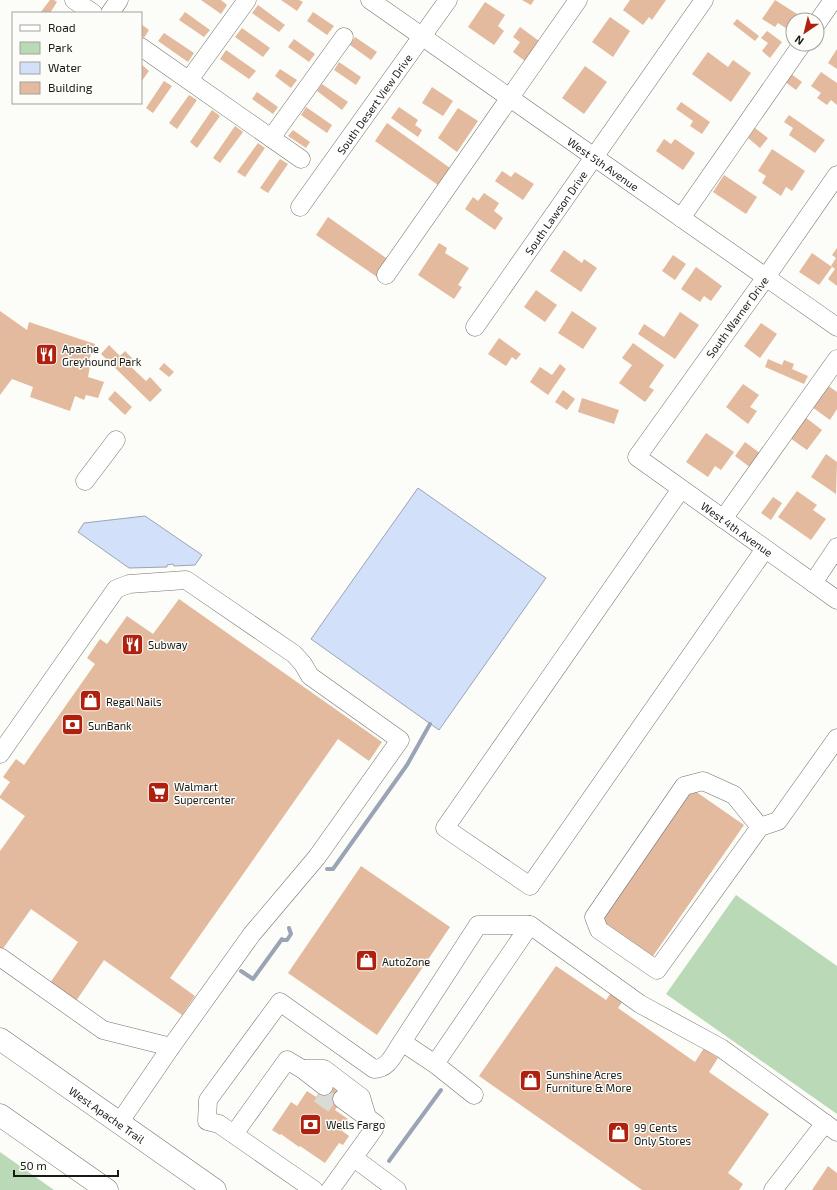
<svg xmlns="http://www.w3.org/2000/svg" width="837" height="1190" font-family="'Exo 2',sans-serif">
<style>
.green{fill:#bad9b7}
.water{fill:#d2e0f9;stroke:#9ba4b6}
.lines{fill:none;stroke-linecap:round;stroke-linejoin:round}
.stream{stroke:#9ba4b6;stroke-width:4}
.building{fill:#e3ba9d}
.minor-tunnel{stroke:#dadad6;stroke-width:18;stroke-dasharray:18 9;stroke-linecap:butt}
.minor-casing{stroke:#73726f;stroke-width:19}
.major-casing{stroke:#73726f;stroke-width:23}
.minor{stroke:#fff;stroke-width:18}
.major{stroke:#fff;stroke-width:22}
.labels{text-anchor:middle;dominant-baseline:central;stroke-width:3;stroke-linejoin:round;paint-order:stroke}
.street-label{font-size:11px;fill:#1a1918;stroke:#fcfcf8}
.poi-label{font-size:11px;fill:#1a1918;stroke:#fcfcf8;text-anchor:start}
</style>
<rect width="100%" height="100%" fill="#fcfcf8"/>
<path class="green" d="M736,895L837,966V1114L666,994Z
M0,1152L54,1190H0Z"/>
<path class="water" d="M418,488L546,578L439,730L311,639Z
M145,516L202,555L195,565L174,566L173,564L167,565V567L129,568L78,532L84,523Z"/>
<g class="lines">
<path class="stream" d="M327,869H333L407,765L430,724
M282,940H287L291,934L289,928
M241,971L253,979L282,939
M389,1161L441,1090"/>
</g>
<path class="building" d="M50,0H54L57,2L50,13H40Z
M201,0H221L227,5L221,14Z
M281,0H299L303,2L297,11Z
M522,0H534L531,5Z
M630,0H666L652,20L649,17L643,25L623,10Z
M775,0L802,17L800,20H793V30L792,32L778,23L775,27L762,19Z
M485,2L505,15L498,26L504,31L494,45L468,27Z
M258,5L285,25L279,32L252,13Z
M185,12L210,30L204,37L179,20Z
M313,12L334,26L327,35L307,21Z
M610,17L630,31L613,57L592,42Z
M737,19L759,36L755,41L733,24Z
M141,24L149,30L144,38L141,36Z
M520,27L539,41L525,61L513,52L520,42L513,37Z
M242,28L270,48L263,57L235,37Z
M767,31L782,42L770,58L762,51L768,43L761,38Z
M164,33L194,53L188,62L158,41Z
M355,37L377,52L371,60L350,45Z
M294,39L315,54L309,62L288,47Z
M837,49V69L828,63Z
M226,50L256,71L249,79L220,59Z
M708,52L728,67L733,60L751,73L731,102L692,74Z
M339,62L361,77L356,85L334,70Z
M142,65L149,71L141,82V66Z
M585,66L607,82L584,114L562,98Z
M280,69L297,80L291,88L275,76Z
M821,72L837,83V105L831,100L827,105L817,98L821,93L811,86Z
M790,73L802,82L796,90L784,81Z
M164,81L172,86L153,113L146,108Z
M322,84L348,102L342,110L317,91Z
M432,87L453,101L443,116L422,103Z
M257,92L278,107L273,114L252,99Z
M189,95L197,100L177,129L169,123Z
M681,102L710,122L702,134L690,126L693,121L676,109Z
M306,107L332,125L327,133L301,115Z
M399,107L418,120L415,125L422,130L418,137L391,118Z
M458,108L478,121L457,152L438,138Z
M212,110L220,116L197,148L190,142Z
M789,115L825,140L815,153L789,135L793,128L784,122Z
M387,123L450,168L438,185L375,141Z
M235,126L243,132L220,163L213,158Z
M755,128L768,138L760,148L748,138Z
M293,130L310,142L306,148L288,136Z
M664,139L671,144L675,139L695,153L683,170L656,151Z
M258,143L265,148L245,177L237,172Z
M772,149L805,171L792,191L786,187L781,196L762,183L766,176L758,171Z
M280,159L288,164L268,193L260,188Z
M502,171L511,177L515,172L534,184L523,200L495,181Z
M724,175L757,197L746,214L713,192Z
M484,193L499,203L494,211L503,218L495,230L465,209L473,197L478,201Z
M328,217L389,260L377,277L316,235Z
M439,243L447,248L445,253L469,268L458,285L462,287L454,299L418,275Z
M837,248V286L828,279L835,269L831,266L836,258L832,255Z
M564,250L582,263L584,259L597,268L581,292L550,271Z
M812,253L832,267L819,285L799,272Z
M673,255L686,264L675,280L662,271Z
M696,267L722,286L711,301L704,296L700,302L681,289Z
M536,290L557,305L545,322L524,307Z
M0,311L27,330L29,322L95,344L87,365L90,366L88,377L104,382L98,398L86,395L84,400L75,396L70,411L30,397L33,387L12,379L0,395Z
M572,311L597,328L583,349L558,333Z
M680,312L699,325L675,359L638,334L644,324L664,337Z
M761,323L777,334L760,358L744,346Z
M499,338L521,354L516,360L512,357L506,366L488,354Z
M633,343L664,365L649,387L654,390L645,402L619,383L632,365L622,358Z
M109,345L120,356L125,351L134,360L129,365L146,381L150,377L162,390L150,402L101,354Z
M768,359L782,365L784,360L794,364L792,369L808,376L804,384L765,367Z
M164,363L174,372L169,377L159,369Z
M560,364L566,369L548,395L530,382L540,367L552,375Z
M743,384L759,395L750,407L757,411L748,424L726,407Z
M827,385L837,392V409L830,420L812,407Z
M563,390L575,399L567,410L555,402Z
M115,391L132,407L125,415L108,399Z
M582,398L619,410L614,424L578,412Z
M805,417L822,430L807,450L790,438Z
M706,433L734,452L721,470L715,466L708,477L686,462Z
M745,442L761,454L751,468L735,456Z
M826,454L837,462L836,494L811,477Z
M797,491L817,505L813,510L826,519L811,540L778,517Z
M773,497L782,503L771,520L761,513Z
M179,599L382,742L369,761L338,739L170,978L195,996L182,1015L104,960L76,1001L50,983L78,942L31,909L2,950L0,948V851L25,816L0,798V796L10,782L3,777L16,759L24,765L95,664L87,658L100,639L107,644L127,616L153,634Z
M692,789L744,825L653,956L601,920Z
M361,866L450,927L377,1035L288,973Z
M556,966L606,1000L613,990L625,998L618,1008L695,1062L704,1048L718,1058L709,1072L769,1114L728,1173L743,1184L739,1190H642L479,1076Z
M330,1078L348,1091L335,1110L348,1119L341,1130L349,1136L343,1145L339,1143L325,1163L300,1146L299,1147L281,1134L280,1135L272,1130L291,1102L297,1106L307,1091L316,1097Z
M828,1166L837,1173V1190H812Z"/>
<g class="lines">
<path class="minor-tunnel" d="M319,1094L337,1107"/>
<defs>
<g id="minor">
<path d="M74,0L93,13"/>
<path id="s1" d="M370,0L837,327"/>
<path d="M110,13L119,0"/>
<path d="M817,23L833,0"/>
<path d="M141,47L301,159"/>
<path d="M189,80L247,0"/>
<path d="M271,138L344,37"/>
<path id="s2" d="M837,175L766,277L637,457L837,600"/>
<path id="s3" d="M300,207L448,0"/>
<path d="M681,218L802,44"/>
<path d="M386,275L578,0"/>
<path id="s4" d="M475,327L704,0"/>
<path d="M85,481L116,440"/>
<path d="M681,489L445,828L530,886L765,549"/>
<path d="M723,519L837,359"/>
<path d="M813,583L837,547"/>
<path d="M0,754L116,589L129,584L186,580L294,654L303,664L310,676L400,740L317,857L252,934L171,1047L119,1123"/>
<path d="M760,827L734,795L703,781L684,786L594,917L599,930L657,970L760,827L778,821L837,738"/>
<path d="M0,957L103,1030L171,1047"/>
<path d="M435,1064L530,925"/>
<path d="M302,1069H324L361,1097L367,1117"/>
<path d="M474,1095L435,1064L402,1042L478,925H530L640,1004L721,1048L837,1132"/>
<path d="M234,1134L287,1060L302,1069L324,1086"/>
<path d="M354,1158L397,1190"/>
<path d="M314,1190L219,1124L207,1121L208,1100L280,1002L374,1069C389,1069 394,1053 402,1042"/>
<path d="M330,1190L374,1129L376,1124L342,1099"/>
<path d="M773,1190L825,1123"/>
</g>
<g id="major">
<path id="s5" d="M0,1039L215,1190"/>
<path d="M0,1115L107,1190"/>
</g>
</defs>
<use href="#minor" class="minor-casing"/>
<use href="#major" class="major-casing"/>
<use href="#minor" class="minor"/>
<use href="#major" class="major"/>
</g>
<defs>
<symbol id="restaurant-square" viewBox="-11 -11 22 22"><rect x="-9" y="-9" width="18" height="18" rx="4" fill="#af210e" stroke="#fcfcf8"/><path d="M-5-6h1v4h1v-4h1v4h1v-4h1v5L-1.5 .5V6h-2V.5L-5-1ZM5-6V6H3V1.5H1.5Q1.5-4 5-6Z" fill="#fff"/></symbol>
<symbol id="shop-square" viewBox="-11 -11 22 22"><rect x="-9" y="-9" width="18" height="18" rx="4" fill="#af210e" stroke="#fcfcf8"/><path d="M-5-2.5h2.3a2.7 3.5 0 0 1 5.4 0H5L5.5 6h-11ZM-1.5-2.5h3a1.5 2.3 0 0 0-3 0Z" fill="#fff"/></symbol>
<symbol id="bank-square" viewBox="-11 -11 22 22"><rect x="-9" y="-9" width="18" height="18" rx="4" fill="#af210e" stroke="#fcfcf8"/><path d="M-6-4H6V4H-6ZM0-2.3a2.3 2.3 0 1 0 0 4.6a2.3 2.3 0 1 0 0-4.6Z" fill="#fff"/></symbol>
<symbol id="supermarket-square" viewBox="-11 -11 22 22"><rect x="-9" y="-9" width="18" height="18" rx="4" fill="#af210e" stroke="#fcfcf8"/><path d="M-6-5.5h2.5l.6 2H6L4.5 2H-2.5L-4.4-4H-6ZM-1.5 3.2a1.3 1.3 0 1 0 .1 0ZM3 3.2a1.3 1.3 0 1 0 .1 0Z" fill="#fff"/></symbol>
</defs>
<g fill-rule="evenodd">
<use href="#restaurant-square" x="34" y="342" width="25" height="25"/>
<use href="#restaurant-square" x="120" y="632" width="25" height="25"/>
<use href="#shop-square" x="78" y="688" width="25" height="25"/>
<use href="#bank-square" x="60" y="712" width="25" height="25"/>
<use href="#supermarket-square" x="146" y="780" width="25" height="25"/>
<use href="#shop-square" x="354" y="948" width="25" height="25"/>
<use href="#shop-square" x="518" y="1068" width="25" height="25"/>
<use href="#bank-square" x="298" y="1112" width="25" height="25"/>
<use href="#shop-square" x="606" y="1120" width="25" height="25"/>
</g>
<g class="labels">
<g class="street-label">
<text stroke="none"><textPath href="#s3" startOffset="127">South Desert View Drive</textPath></text>
<text stroke="none"><textPath href="#s1" startOffset="285">West 5th Avenue</textPath></text>
<text stroke="none"><textPath href="#s4" startOffset="140">South Lawson Drive</textPath></text>
<text transform="translate(737 317) rotate(-54)">South Warner Drive</text>
<text stroke="none"><textPath href="#s2" startOffset="469">West 4th Avenue</textPath></text>
<text stroke="none"><textPath href="#s5" startOffset="131">West Apache Trail</textPath></text>
</g>
<g class="poi-label">
<text x="62" y="348">Apache<tspan x="62" dy="13">Greyhound Park</tspan></text>
<text x="148" y="644">Subway</text>
<text x="106" y="701">Regal Nails</text>
<text x="88" y="725">SunBank</text>
<text x="174" y="786">Walmart<tspan x="174" dy="13">Supercenter</tspan></text>
<text x="382" y="961">AutoZone</text>
<text x="546" y="1074">Sunshine Acres<tspan x="546" dy="13">Furniture &amp; More</tspan></text>
<text x="326" y="1124">Wells Fargo</text>
<text x="634" y="1127">99 Cents<tspan x="634" dy="13">Only Stores</tspan></text>
</g>
</g>
<rect x="12" y="12" width="130" height="92" fill="#fcfcf8" stroke="#a2a19e"/>
<rect x="20" y="25" width="20" height="6" fill="#ffffff" stroke="#a2a19e"/>
<text x="48" y="32" font-size="12" fill="#1a1918">Road</text>
<rect x="20" y="42" width="20" height="12" fill="#bad9b7" stroke="#a2a19e"/>
<text x="48" y="52" font-size="12" fill="#1a1918">Park</text>
<rect x="20" y="62" width="20" height="12" fill="#d2e0f9" stroke="#a2a19e"/>
<text x="48" y="72" font-size="12" fill="#1a1918">Water</text>
<rect x="20" y="82" width="20" height="12" fill="#e3ba9d" stroke="#a2a19e"/>
<text x="48" y="92" font-size="12" fill="#1a1918">Building</text>
<g transform="translate(805 32) rotate(215)"><circle r="19" fill="#fcfcf8" stroke="#a2a19e"/>
<path d="M0-3L7 15L0 10L-7 15Z" fill="#af210e"/>
<text y="-6" font-size="11" font-weight="bold" text-anchor="middle" fill="#1a1918">N</text>
</g>
<path d="M14 1170v6h104v-6" fill="none" stroke="#1a1918" stroke-width="2"/>
<text x="20" y="1170" font-size="12" fill="#1a1918" stroke="#fcfcf8" stroke-width="3" paint-order="stroke">50 m</text>
</svg>
